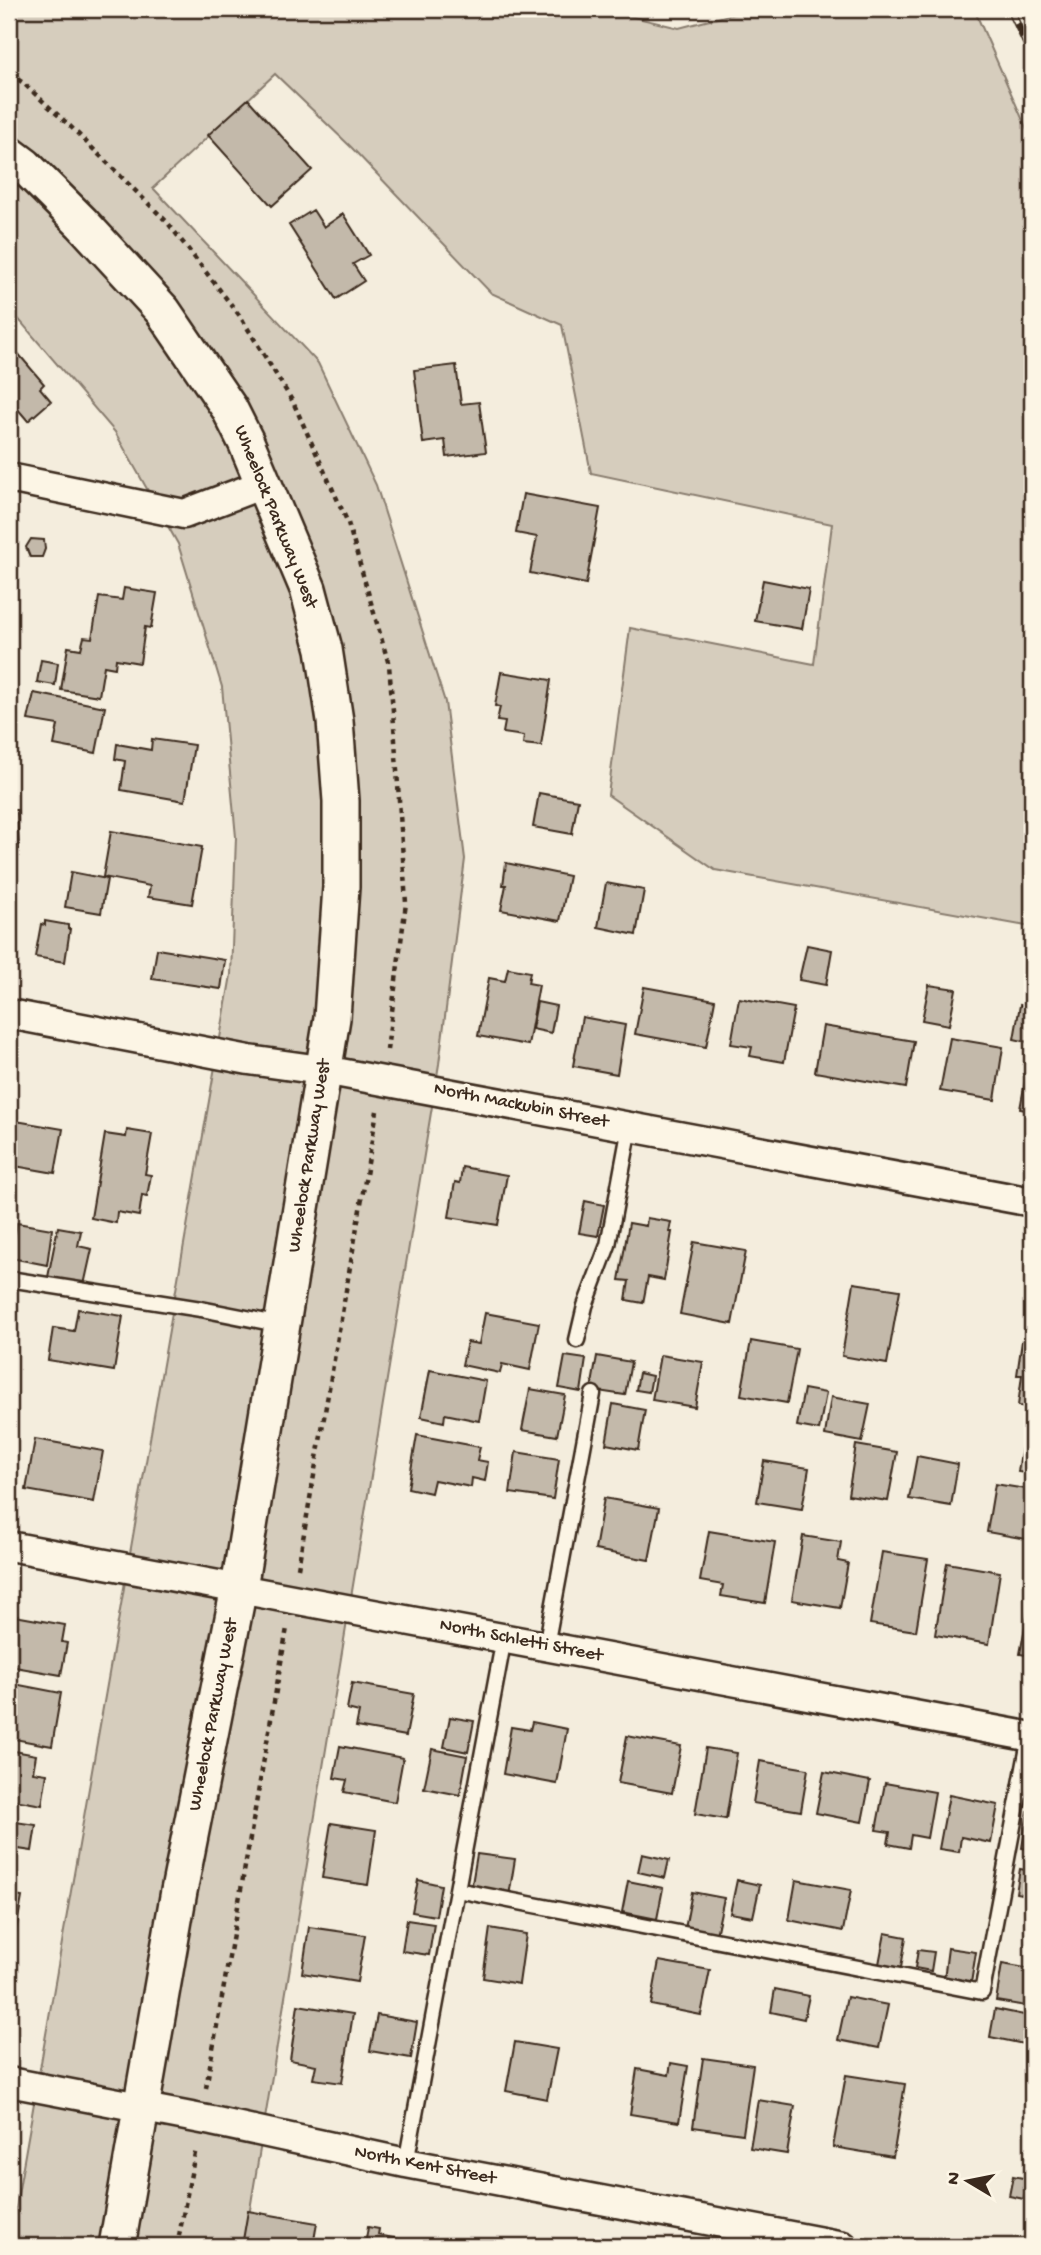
<svg xmlns="http://www.w3.org/2000/svg" width="1041" height="2255" font-family="'Gochi Hand',sans-serif">
<style>
.green{fill:#d6cdbd;stroke:#887c6e;stroke-width:2}
.building{fill:#c3b9aa;stroke:#3b2a1e;stroke-width:2}
.lines{fill:none;stroke-linecap:round;stroke-linejoin:round}
.service-casing{stroke:#3b2a1e;stroke-width:19}
.minor-casing{stroke:#3b2a1e;stroke-width:33}
.tertiary-casing{stroke:#3b2a1e;stroke-width:40}
.path{stroke:#3b2a1e;stroke-width:4.5;stroke-dasharray:5 5;stroke-linecap:butt}
.service{stroke:#fcf5e5;stroke-width:14}
.minor{stroke:#fcf5e5;stroke-width:28}
.tertiary{stroke:#fcf5e5;stroke-width:35}
.rail-casing{stroke:#3b2a1e;stroke-width:8}
.rail{stroke:#fcf5e5;stroke-width:5;stroke-dasharray:16;stroke-linecap:butt}
.labels{text-anchor:middle;dominant-baseline:central;stroke-width:7;stroke-linejoin:round;paint-order:stroke}
.street-label{font-size:19px;fill:#3b2a1e;stroke:#fcf5e5}
</style>
<rect width="100%" height="100%" fill="#f4eddd"/>
<filter id="ink" filterUnits="userSpaceOnUse"><feTurbulence type="fractalNoise" baseFrequency=".0143" numOctaves="2"/><feDisplacementMap in="SourceGraphic" scale="14" xChannelSelector="R" yChannelSelector="G"/><feConvolveMatrix kernelMatrix="1 2 1 2 8 2 1 2 1" color-interpolation-filters="sRGB"/></filter>
<g filter="url(#ink)">
<path class="green" d="M9,9H600L679,28L752,9H974L1032,141V927L715,870L608,795L630,628L814,664L832,524L591,473L562,325L491,293L351,147L275,74L153,188L318,363L376,485L445,702L465,859L439,1064L244,2246H9L231,975L236,837L222,687L178,544L115,432L9,308Z"/>
<path class="building" d="M248,99L312,170L272,206L208,135Z
M313,210L324,227L343,214L369,255L353,264L364,281L336,299L289,225Z
M16,351L44,384L40,388L51,401L28,421L16,407L9,413V352L11,355Z
M456,365L461,404L479,402L486,452L447,457L445,440L423,443L414,370Z
M523,494L600,508L586,584L530,573L537,537L516,533Z
M31,539L44,540L45,549L42,557H30L26,547Z
M763,580L809,589L802,629L755,621Z
M124,588L157,593L151,628L145,627L140,663L116,659L115,668L104,666L99,696L61,690L68,647L81,649L84,637L92,638L99,597L122,600Z
M41,660L58,663L55,685L37,682Z
M501,672L551,680L541,746L523,744L524,736L503,733L505,722L497,721L500,707L495,706Z
M34,693L105,707L96,753L54,745L58,725L28,720Z
M152,739L194,745L185,801L121,790L125,761L115,759L117,744L151,750Z
M539,793L578,800L572,834L533,827Z
M9,810H17L19,849L9,850Z
M111,831L202,847L192,904L148,897L150,886L103,877Z
M506,863L569,876L560,921L501,910L506,885H503Z
M71,872L107,879L101,913L65,907Z
M606,883L644,890L636,935L598,927Z
M45,921L68,925V929H70L65,962L35,957L41,924L45,925Z
M807,945L832,950L826,985L799,980Z
M157,949L225,960L221,989L152,979Z
M508,968L530,972L528,983L539,985L528,1045L478,1036L489,978L505,981Z
M929,985L956,989L949,1025L922,1020Z
M644,987L715,1000L706,1047L635,1034Z
M739,998L794,1008L784,1062L750,1056L752,1047L731,1044Z
M537,1002L556,1006L551,1033L532,1029Z
M1020,1005L1032,1007V1043L1014,1039Z
M582,1017L625,1025L617,1074L573,1066Z
M823,1026L914,1041L906,1088L815,1072Z
M950,1038L1003,1047L995,1100L940,1091Z
M1030,1055L1032,1056V1111L1020,1109Z
M16,1121L63,1129L55,1173L9,1165Z
M127,1130L152,1134L145,1174L151,1175L147,1196L142,1195L139,1216L117,1212L116,1223L91,1218L105,1134L126,1137Z
M462,1167L507,1175L498,1225L449,1217L455,1182L460,1183Z
M585,1201L604,1205L598,1236L579,1233Z
M647,1218L671,1222L669,1232H672L664,1280L648,1277L643,1303L626,1300L629,1281L619,1280L629,1223L646,1226Z
M17,1223L52,1229L47,1265L11,1258Z
M58,1227L81,1231L78,1246L92,1249L84,1285L48,1277Z
M694,1242L746,1251L732,1324L680,1314Z
M854,1283L900,1290L887,1364L842,1356Z
M78,1309L123,1316L114,1371L48,1360L53,1328L74,1331Z
M485,1313L539,1323L530,1370L502,1364L500,1373L462,1365L467,1342L479,1344Z
M751,1341L797,1349L787,1403L741,1395Z
M1022,1341L1032,1343V1408L1018,1406L1022,1375H1017Z
M660,1355L703,1362L695,1407L652,1400Z
M565,1356L586,1359L581,1392L559,1388Z
M597,1356L631,1362L625,1395L591,1390Z
M430,1370L486,1381L479,1421L445,1414L444,1422L421,1417Z
M639,1373L652,1376L649,1392L636,1390Z
M530,1389L565,1395L557,1436L522,1430Z
M804,1389L826,1393L819,1430L797,1426Z
M831,1397L870,1404L862,1442L825,1435Z
M613,1404L645,1410L638,1450L606,1444Z
M417,1435L480,1447L477,1460L488,1462L485,1481L472,1478L471,1487L434,1480L431,1493L408,1488Z
M35,1439L103,1451L94,1502L26,1490Z
M1023,1441L1032,1442V1474L1018,1472Z
M856,1445L897,1452L888,1501L848,1495Z
M516,1452L559,1459L553,1499L510,1493Z
M917,1456L958,1464L951,1506L909,1499Z
M764,1461L809,1468L802,1509L757,1502Z
M995,1484L1032,1490V1540L987,1532Z
M604,1498L659,1508L649,1560L595,1550Z
M709,1531L775,1542L765,1603L721,1596L723,1585L700,1581Z
M803,1536L841,1542L838,1561L848,1563L840,1608L792,1600Z
M882,1552L928,1559L916,1631L870,1624Z
M947,1563L1000,1572L989,1644L935,1635Z
M1030,1600H1032V1656L1020,1654Z
M15,1616L65,1625L62,1642L67,1643L61,1675L9,1666Z
M9,1683L61,1693L52,1746L9,1738Z
M352,1683L414,1694L406,1736L356,1727L359,1712L347,1709Z
M450,1717L474,1721L468,1752L444,1747Z
M532,1722L567,1729L557,1784L503,1774L511,1727L530,1730Z
M627,1736L681,1746L672,1793L618,1783Z
M340,1746L403,1758L395,1802L344,1792L347,1780L334,1778Z
M706,1748L737,1753L726,1819L695,1814Z
M432,1749L467,1756L460,1795L424,1788Z
M9,1750L36,1755L33,1772L47,1774L42,1805L9,1799Z
M760,1761L808,1769L801,1811L753,1803Z
M824,1772L870,1781L862,1822L816,1813Z
M885,1783L935,1792L927,1838L911,1835L909,1848L888,1844L890,1832L876,1830Z
M949,1795L998,1805L991,1843L961,1837L959,1852L939,1849Z
M1028,1811L1032,1812V1850L1022,1848Z
M9,1821L36,1825L32,1851L18,1849L15,1868L9,1867Z
M331,1823L376,1830L368,1885L322,1878Z
M477,1854L515,1859L509,1896L471,1890Z
M642,1854L669,1860L665,1878L638,1872Z
M1020,1869L1032,1871V1896L1016,1893Z
M418,1880L441,1885L436,1916L412,1912Z
M737,1880L760,1885L753,1917L730,1913Z
M796,1880L851,1890L843,1931L789,1920Z
M628,1881L663,1888L657,1919L622,1912Z
M692,1892L724,1898L716,1935L685,1929Z
M9,1895L22,1897L13,1948L9,1947Z
M407,1920L434,1924L429,1955L402,1951Z
M309,1927L365,1935L357,1982L302,1973Z
M490,1928L526,1934L519,1984L483,1978Z
M885,1933L906,1937L901,1968L879,1964Z
M948,1948L976,1952L971,1983L944,1979Z
M918,1950L934,1952L931,1971L915,1968Z
M659,1961L710,1970L701,2015L651,2005Z
M1002,1964L1032,1969V2007L996,2001Z
M775,1989L809,1996L804,2019L771,2012Z
M847,1997L888,2005L879,2048L838,2040Z
M298,2005L353,2014L342,2083L313,2079L316,2065L290,2060Z
M995,2009L1029,2016L1024,2044L990,2037Z
M377,2015L417,2022L411,2058L370,2051Z
M515,2042L557,2049L547,2099L506,2091Z
M703,2058L753,2065L743,2134L693,2127Z
M671,2063L688,2066L679,2122L630,2114L637,2069L669,2075Z
M846,2075L905,2084L893,2157L833,2147Z
M758,2100L795,2106L787,2154L750,2148Z
M1013,2176L1028,2179L1024,2199L1009,2196Z
M248,2211L317,2223L313,2246H242Z
M368,2227L379,2229L378,2235L419,2243V2246H365Z"/>
<g class="lines">
<defs>
<path id="service" d="M9,1279L201,1309L282,1325
M577,1340L585,1306L608,1245L630,1127
M546,1646L593,1394
M457,1890L982,1992L1030,1736
M406,2163L504,1638"/>
<path id="minor" d="M9,478L184,514L263,484
M9,1014L249,1060L335,1072L1032,1202
M9,1546L1032,1737
M9,2082L212,2121L406,2163L843,2246"/>
<path id="tertiary" d="M9,154L25,166L82,223L163,311L229,408L246,442L308,589L324,649L335,721L341,801V887L332,1018L239,1588L179,1891L117,2246"/>
</defs>
<use href="#service" class="service-casing"/>
<use href="#minor" class="minor-casing"/>
<use href="#tertiary" class="tertiary-casing"/>
<path class="path" d="M9,74L22,82L70,126L167,222L240,316L293,402L348,523L389,665L393,711L406,903L387,1050
M298,1568L377,1111
M206,2088L287,1628
M177,2246L196,2148"/>
<use href="#service" class="service"/>
<use href="#minor" class="minor"/>
<use href="#tertiary" class="tertiary"/>
<defs>
<path id="rail" d="M1010,9L1032,56"/>
</defs>
<use href="#rail" class="rail-casing"/>
<use href="#rail" class="rail"/>
</g>
</g>
<g class="labels">
<g class="street-label">
<text transform="translate(275 517) rotate(68)">Wheelock Parkway West</text>
<text transform="translate(521 1106) rotate(11)">North Mackubin Street</text>
<text transform="translate(310 1156) rotate(-81)">Wheelock Parkway West</text>
<text transform="translate(521 1641) rotate(11)">North Schletti Street</text>
<text transform="translate(214 1715) rotate(-79)">Wheelock Parkway West</text>
<text transform="translate(425 2166) rotate(11)">North Kent Street</text>
</g>
</g>
<rect width="1041" height="2255" fill="none" stroke="#fcf5e5" stroke-width="35"/>
<rect x="18" y="18" width="1006" height="2220" fill="none" stroke="#3b2a1e" stroke-width="2.5" filter="url(#ink)"/>
<g transform="translate(968 2181) rotate(280)" stroke="#fcf5e5" stroke-width="5" paint-order="stroke">
<path d="M0-5L12 26L0 18L-12 26Z" fill="#3b2a1e"/>
<text y="-10" font-size="19" font-weight="bold" text-anchor="middle" fill="#3b2a1e">N</text>
</g>
</svg>
